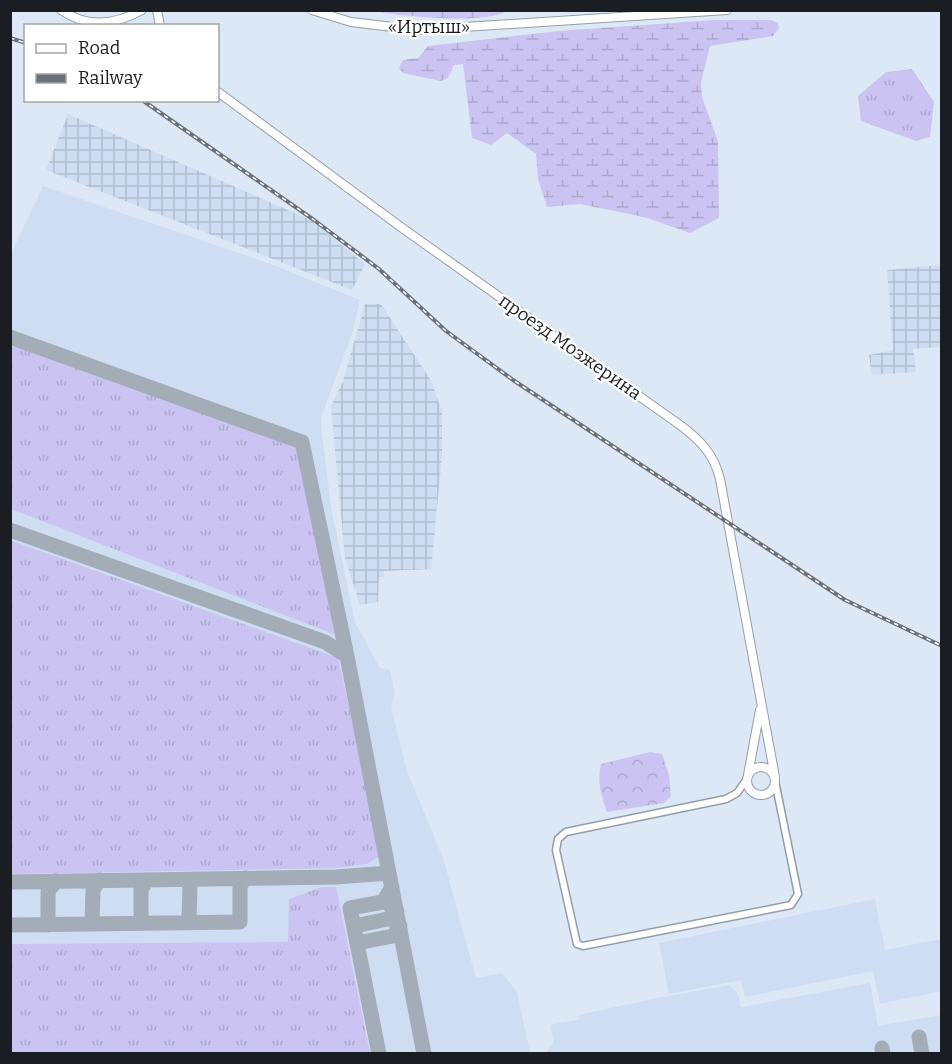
<svg xmlns="http://www.w3.org/2000/svg" width="952" height="1064" font-family="Bitter,serif">
<style>
.built{fill:#ceddf1}
.industrial{fill:url(#industrial-grid)}
.grass{fill:url(#grass-tufts)}
.forest{fill:url(#forest-crowns)}
.wetland{fill:url(#wetland-marsh)}
.lines{fill:none;stroke-linecap:round;stroke-linejoin:round}
.taxiway{stroke:#a4acb8;stroke-width:15}
.tertiary-casing{stroke:#949eab;stroke-width:9}
.primary-casing{stroke:#949eab;stroke-width:10}
.trunk-casing{stroke:#949eab;stroke-width:10}
.tertiary{stroke:#fff;stroke-width:6}
.primary{stroke:#fff;stroke-width:8}
.trunk{stroke:#fff;stroke-width:8}
.rail-casing{stroke:#6a717a;stroke-width:4}
.rail{stroke:#fff;stroke-width:1.5;stroke-dasharray:4.5;stroke-linecap:butt}
.labels{text-anchor:middle;dominant-baseline:central;stroke-width:4.5;stroke-linejoin:round;paint-order:stroke}
.street-label{font-size:18px;fill:#1a1e23;stroke:#fff}
</style>
<defs>
<pattern id="industrial-grid" width="8" height="8" patternUnits="userSpaceOnUse" patternTransform="scale(1.5)"><rect width="8" height="8" fill="#ceddf1"/><path d="M0 4h8M4 0v8" fill="none" stroke="#b0bdce"/></pattern>
<pattern id="grass-tufts" width="24" height="20" patternUnits="userSpaceOnUse" patternTransform="scale(1.5)"><rect width="24" height="20" fill="#cbc4f2"/><path d="M3 7l-1-3M5 7V3M7 7l1-3M15 17l-1-3M17 17v-4M19 17l1-3" fill="none" stroke="#aea8cf"/></pattern>
<pattern id="forest-crowns" width="20" height="18" patternUnits="userSpaceOnUse" patternTransform="scale(1.5)"><rect width="20" height="18" fill="#cbc4f2"/><path d="M2 6a3 3 0 1 1 6 0M12 15a3 3 0 1 1 6 0" fill="none" stroke="#aea8cf"/></pattern>
<pattern id="wetland-marsh" width="20" height="14" patternUnits="userSpaceOnUse" patternTransform="scale(1.5)"><rect width="20" height="14" fill="#cbc4f2"/><path d="M1 5h8M5 5V1M11 12h8M15 12V8" fill="none" stroke="#aea8cf"/></pattern>
</defs>
<rect width="100%" height="100%" fill="#dde8f6"/>
<path class="built" d="M43,186L268,263L360,300L352,334L321,417V426L331,507L355,622L380,668L390,670L395,694L391,707L408,774L443,858L476,978L502,973L517,992L530,1053H11L10,256Z
M875,899L885,950L941,939V991L880,1004L873,971L745,997L741,980L669,994L659,943Z
M870,983L878,1026L941,1015V1053H546L554,1041L550,1025L580,1019L579,1015L657,998L730,985L738,994L741,1007Z"/>
<path class="industrial" d="M68,114L311,220L365,264L352,290L46,170Z
M941,265V347L913,349L916,372L872,375L869,355L893,350L887,270Z
M365,304H381L432,382L442,412V456L431,569L384,571V577H379L378,602L360,605L345,558L331,406L343,381Z"/>
<path class="grass" d="M912,69L934,102L930,137L916,141L861,121L858,96L886,72Z
M22,346L301,448L336,635L11,509V347Z
M10,540L338,658L380,845L378,857L367,864L337,868L11,874Z
M322,887H336L370,1053H11V944L288,942L289,899Z"/>
<path class="forest" d="M650,752L662,754L669,775L671,796L664,803L607,812C601,796 597,781 601,764Z"/>
<path class="wetland" d="M375,11L504,10L505,11C488,25 399,16 375,11Z
M714,20H771L778,23L779,28L773,36L710,46L701,82L702,97L718,141L719,218L690,233L644,217L580,204L547,207L538,179L536,154L507,133L491,145L472,138L463,64L454,65L448,78L441,81L403,73L399,68L403,60L418,58L428,46L558,31Z"/>
<g class="lines">
<path class="taxiway" d="M10,337L302,442L347,656
M10,530L325,642L347,656L424,1054
M10,882L336,877L389,873
M189,922L190,885L194,879
M92,923L93,890L99,880
M141,923V890L147,880
M10,925L240,922V886L245,878
M48,925V891L56,881
M354,926L388,919L397,911L391,907
M357,943L393,936L400,926L396,924
M919,1037L922,1054
M882,1048L883,1054
M379,1054L350,908L383,902L392,887"/>
<defs>
<path id="tertiary" d="M747,779L737,793L726,799L566,832L558,839L556,850L577,944L583,946L791,905L798,894L775,781"/>
<path id="primary" d="M157,10L160,26
M218,92L405,230L680,425C700,440 714,454 720,479L775,777
M747 781a14 14 0 1 1 28 0a14 14 0 1 1-28 0Z
M748,775L760,710"/>
<path id="trunk" d="M61,10C87,28 115,25 142,10
M312,10L351,22L418,30L727,10"/>
</defs>
<use href="#tertiary" class="tertiary-casing"/>
<use href="#primary" class="primary-casing"/>
<use href="#trunk" class="trunk-casing"/>
<use href="#tertiary" class="tertiary"/>
<use href="#primary" class="primary"/>
<use href="#trunk" class="trunk"/>
<defs>
<path id="rail" d="M10,38L26,43
M142,100L314,220L379,269L446,331L513,380L845,600L942,646"/>
</defs>
<use href="#rail" class="rail-casing"/>
<use href="#rail" class="rail"/>
</g>
<g class="labels">
<g class="street-label">
<text x="429" y="27">«Иртыш»</text>
<text transform="translate(570 347) rotate(35)">проезд Мозжерина</text>
</g>
</g>
<rect width="952" height="1064" fill="none" stroke="#1a1e23" stroke-width="24"/>
<rect x="24" y="24" width="195" height="78" fill="#ffffff" stroke="#a3a5a7" stroke-width="1.5"/>
<rect x="36" y="44" width="30" height="9" fill="#ffffff" stroke="#a3a5a7" stroke-width="1.5"/>
<text x="78" y="54" font-size="18" fill="#1a1e23">Road</text>
<rect x="36" y="74" width="30" height="9" fill="#6a717a" stroke="#a3a5a7" stroke-width="1.5"/>
<text x="78" y="84" font-size="18" fill="#1a1e23">Railway</text>
</svg>
